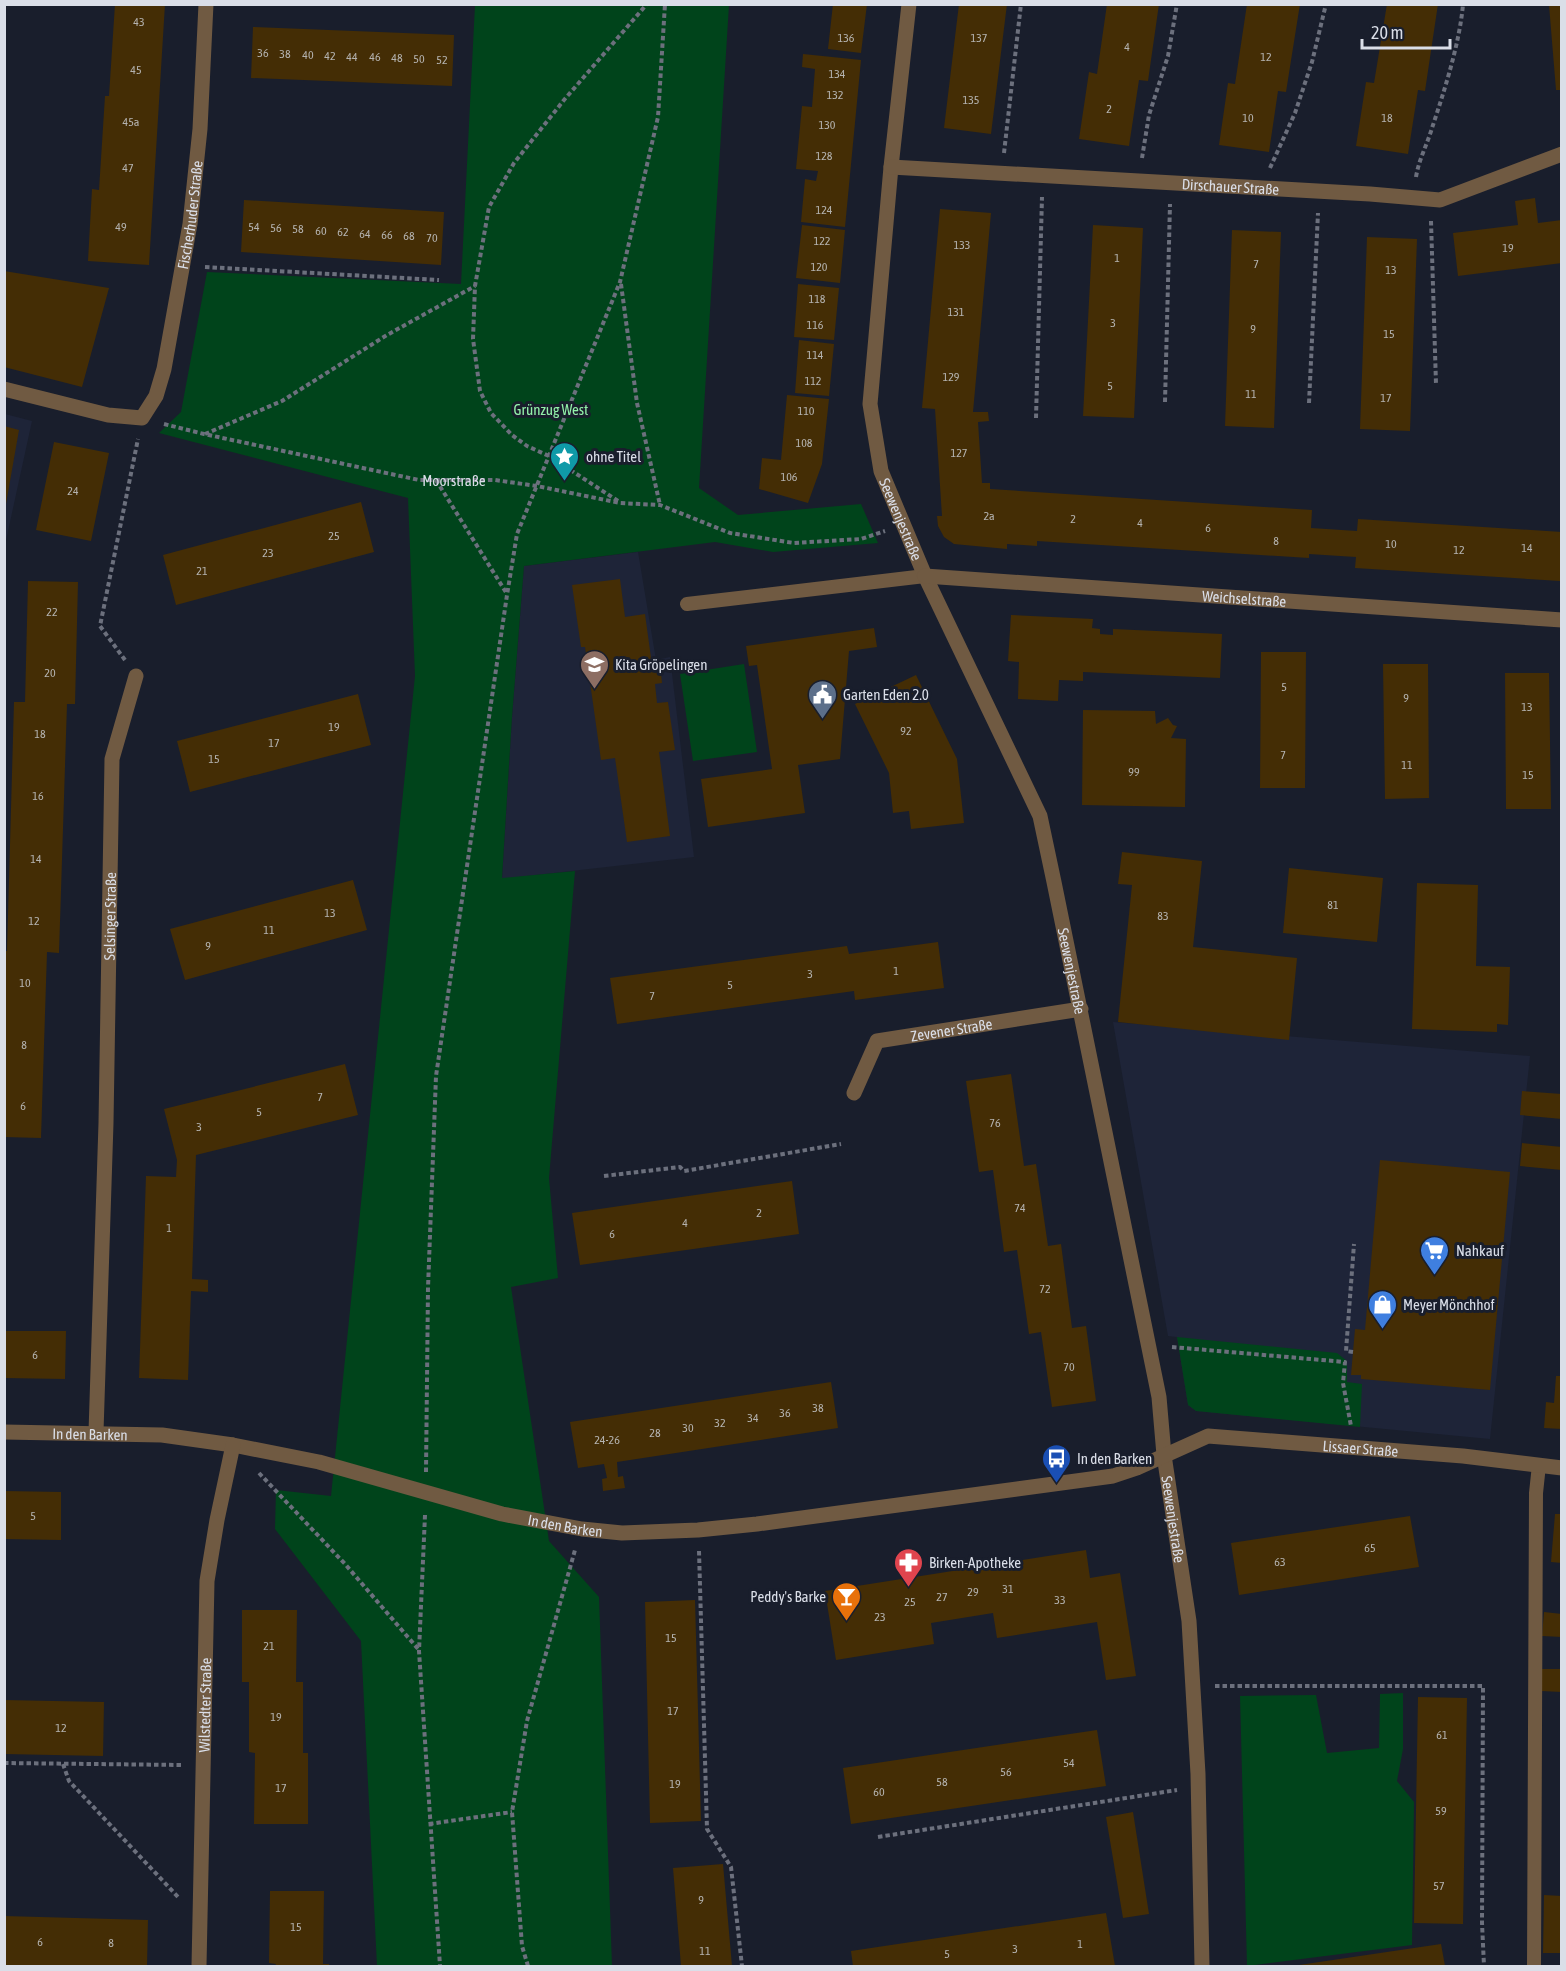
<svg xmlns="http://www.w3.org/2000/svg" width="1566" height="1971" font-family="'Asap Condensed',sans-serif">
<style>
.built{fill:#1e2438}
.green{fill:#00441b}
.building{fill:#442d05}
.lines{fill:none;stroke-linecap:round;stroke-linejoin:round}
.path{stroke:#6c707d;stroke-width:4;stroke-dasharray:4.5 3;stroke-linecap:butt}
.lane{stroke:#705a42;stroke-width:14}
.street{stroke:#705a42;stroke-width:15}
.labels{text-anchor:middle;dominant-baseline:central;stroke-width:6;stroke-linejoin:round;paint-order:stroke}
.number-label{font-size:12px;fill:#b4b2af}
.street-label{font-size:15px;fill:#dadee8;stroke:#191e2c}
.park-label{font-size:15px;fill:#93f2aa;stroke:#191e2c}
.poi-label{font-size:15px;fill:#dadee8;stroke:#191e2c;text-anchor:start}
</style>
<rect width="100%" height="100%" fill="#191e2c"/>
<path class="built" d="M5,414L32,421L5,545Z
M638,552L656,660L670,657L694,857L502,879L512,717L524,566Z
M1113,1022L1530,1056L1490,1439L1196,1411L1188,1405L1177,1337L1168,1336Z"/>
<path class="green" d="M475,5H729L699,488L738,515L861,504L878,543L773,552L715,542L524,566L512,717L502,878L575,871L549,1178L558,1278L511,1287L549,1541L599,1597L612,1966H377L361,1641L275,1529L276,1490L331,1496L415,676L408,498L159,433L181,412L207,272L461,284Z
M744,664L757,752L693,761L680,674Z
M1177,1337L1337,1353L1347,1361V1382L1362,1384L1360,1427L1196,1411L1188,1405Z
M1403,1693V1749L1397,1781L1414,1802L1412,1945L1247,1966L1240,1696L1316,1695L1327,1753L1379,1748L1380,1694Z"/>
<path class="building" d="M115,4H165L149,265L88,261L92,189L99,190L105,96H109Z
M833,4H867L861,53L828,49Z
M959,4H1007L991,134L944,128Z
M1107,4H1159L1148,81L1139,80L1129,146L1079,139L1089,72L1097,74Z
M1247,4H1300L1286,92L1278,91L1269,152L1219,145L1228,83L1235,84Z
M1387,4H1438L1425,91L1418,90L1408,154L1356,146L1366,82L1374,83Z
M1549,5H1562V90H1556Z
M253,27L454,35L452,86L251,78Z
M803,54L861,60L845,227L801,222L805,179L816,181L818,171L796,169L802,106L812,107L815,69L802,67Z
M1535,198L1538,223L1562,220V263L1458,276L1453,233L1518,225L1515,201Z
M244,200L444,212L441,265L241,252Z
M940,209L991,213L973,412H988L989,421L978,422L982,483H990V489L1312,510L1311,528L1357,531L1358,519L1562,532L1560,581L1355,568L1356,557L1309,554V558L1037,541V546L1007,544V549L954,544L944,537L938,526L937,516H942L935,409L922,408Z
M802,225L845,230L840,283L796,278Z
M1093,225L1143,228L1134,418L1083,416Z
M1232,230L1281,232L1274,428L1225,426Z
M1367,237L1417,239L1410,431L1360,429Z
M4,271L109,288L82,387L4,367Z
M798,284L839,288L834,340L794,337Z
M799,340L834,344L829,396L795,393Z
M787,395L829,399L822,464L808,503L759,489L762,458L781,460Z
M4,426L19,430L6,504H4Z
M54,442L109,453L91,541L36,530Z
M361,502L374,552L176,605L163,555Z
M620,579L625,617L645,614L652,665L660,664L662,683L655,684L657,703L668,702L675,750L659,752L670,836L627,842L615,758L601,760L585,647H581L572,585Z
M28,581L78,582L75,704H67L59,953L47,952L41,1138L4,1137V951H7L14,702H25Z
M1011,615L1093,619L1092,628L1100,629V634L1113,635V629L1222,634L1220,678L1083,672V681L1059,680L1058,701L1018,699L1019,662L1008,661Z
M874,628L877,647L849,651L840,759L798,765L805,813L708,827L701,779L772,769L757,665L749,666L746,646Z
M1261,652H1306L1305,788H1260Z
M1383,664H1428L1429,798L1385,799Z
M1505,673H1549L1551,809H1506Z
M916,675L957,759L964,823L911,829L909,811L893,813L889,773L855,704Z
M358,694L371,745L190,792L177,741Z
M1083,710L1155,711L1156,724L1168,718L1173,725L1177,726L1171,738L1186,739L1185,807L1082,805Z
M1122,852L1202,861L1193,947L1297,958L1289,1040L1118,1022L1132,885L1118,884Z
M1289,868L1383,878L1377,942L1283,933Z
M353,880L367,930L185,980L170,929Z
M1417,883L1478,885L1476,966L1510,967L1508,1025L1497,1024V1032L1412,1029Z
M938,942L944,988L855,1000L854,991L617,1024L610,978L847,946L849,954Z
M345,1064L358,1115L196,1155L192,1279L208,1280V1292L191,1291L188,1380L139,1378L146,1176L176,1177L177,1160L164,1109Z
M1011,1074L1024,1166L1036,1164L1048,1246L1061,1244L1072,1328L1086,1326L1096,1401L1052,1407L1041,1332L1029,1334L1017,1250L1004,1252L993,1170L979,1172L966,1081Z
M1522,1091L1562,1094V1119L1520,1115Z
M1522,1143L1562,1147V1170L1520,1166Z
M1380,1160L1510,1172L1490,1390L1361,1379V1375H1351L1355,1329L1365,1330Z
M792,1181L799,1234L580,1265L572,1213Z
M4,1331H66L65,1379L4,1378Z
M1556,1376H1562V1429L1544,1428L1546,1402L1554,1403Z
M831,1382L838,1428L617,1462L618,1477L623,1476L625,1488L603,1491L602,1479L607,1478L604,1464L578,1468L570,1422Z
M4,1491L61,1492V1540L4,1539Z
M1555,1514H1562V1563L1551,1562Z
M1410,1516L1419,1567L1239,1595L1231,1543Z
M1086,1550L1090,1578L1120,1573L1136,1676L1106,1680L1097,1622L997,1638L993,1613L931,1623L934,1644L836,1660L825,1591Z
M695,1600L701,1821L650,1823L645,1602Z
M242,1610H297L296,1682H303V1753H308V1824H254L255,1753L249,1752V1682H242Z
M1544,1612L1562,1614V1637L1542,1636Z
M1541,1669H1562V1692L1541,1691Z
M1418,1697L1467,1698L1463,1924L1414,1923Z
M4,1700L104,1702L103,1756L4,1754Z
M1097,1730L1106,1786L851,1824L843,1768Z
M1133,1812L1149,1914L1123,1918L1106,1817Z
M723,1864L732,1966H681L673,1868Z
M270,1891H324L323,1964H329V1966H275L276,1964L269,1963Z
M1544,1895L1562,1896V1953H1543Z
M1106,1913L1115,1966H853L851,1951Z
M4,1916L148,1920L147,1966H4Z
M1441,1944L1445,1966H1299V1965Z"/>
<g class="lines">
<g class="path">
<path d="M1004,153L1021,4"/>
<path d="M1142,158L1149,115L1168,56L1177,4"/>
<path d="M1270,168L1295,113L1312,62L1326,4"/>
<path d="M1416,177C1419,159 1427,145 1432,128C1444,92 1460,42 1463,4"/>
<path d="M1431,221L1436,384"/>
<path d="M205,267L439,280"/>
<path d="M621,284L637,403L660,505"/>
<path d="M1165,402L1170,204"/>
<path d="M1309,403L1318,213"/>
<path d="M1036,418L1042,197"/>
<path id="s1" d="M164,424L204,434L419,480H495L537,486L620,503L660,505L730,533L794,543L861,539L885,531"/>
<path d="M205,434L282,401L387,335L475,286"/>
<path d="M436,480L507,594"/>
<path d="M618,501L549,456L527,446L512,435L491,413L480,391L473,339L475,286L489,207L514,163L564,100L647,4"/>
<path d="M125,660L100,626L138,439"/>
<path d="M604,1176L680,1167L684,1171L841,1144"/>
<path d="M1172,1347L1345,1362L1343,1383L1351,1426"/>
<path d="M1353,1352L1346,1351L1354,1244"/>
<path d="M426,1472L428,1288L436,1076L507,595L517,534L620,282L658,117L665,4"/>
<path d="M259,1473L345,1564L419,1650"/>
<path d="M425,1515L419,1651L440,1966"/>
<path d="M699,1551L707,1829L731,1867L742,1966"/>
<path d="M1215,1686H1483L1482,1923L1484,1966"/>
<path d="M4,1763L181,1765"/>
<path d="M63,1764L69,1781L179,1898"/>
<path d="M429,1824L512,1812"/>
<path d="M878,1837L1177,1790"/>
<path d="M528,1966L522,1946L512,1812L527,1721L575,1550"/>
</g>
<path class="lane" d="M687,604L925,576
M1534,1966L1536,1493L1539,1465"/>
<g class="street">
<path id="s2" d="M909,4L891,167L870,404L881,471L925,576L1040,816L1054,882L1159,1397L1164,1455L1189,1621L1198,1774L1202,1966"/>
<path id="s3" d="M891,167L1370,194L1440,200L1562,154"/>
<path id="s4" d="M4,389L108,415L142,418L156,396L164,369L190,224L200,129L206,4"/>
<path id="s5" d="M925,576L1562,620"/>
<path id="s6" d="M854,1093L877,1041L1081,1009"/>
<path id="s7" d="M4,1432L162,1435L233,1445L319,1462L502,1514L582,1529L622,1533L698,1530L757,1524L1113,1476L1137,1468L1208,1436L1463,1456L1562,1468"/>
<path id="s8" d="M96,1432L106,1123L112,759L136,676"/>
<path id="s9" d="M199,1966L207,1581L217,1520L233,1445"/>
</g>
</g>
<defs>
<symbol id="sight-pin" viewBox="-11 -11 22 30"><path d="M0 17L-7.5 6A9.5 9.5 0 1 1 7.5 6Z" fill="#0f9aa8" stroke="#191e2c"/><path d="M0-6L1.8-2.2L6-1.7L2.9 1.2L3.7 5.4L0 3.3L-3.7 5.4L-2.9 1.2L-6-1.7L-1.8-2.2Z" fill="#fff"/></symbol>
<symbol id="school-pin" viewBox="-11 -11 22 30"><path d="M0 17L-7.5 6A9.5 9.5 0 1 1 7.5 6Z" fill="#8d6e63" stroke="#191e2c"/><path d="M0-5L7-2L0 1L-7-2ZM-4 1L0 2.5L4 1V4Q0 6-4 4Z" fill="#fff"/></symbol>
<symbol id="civic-pin" viewBox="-11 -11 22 30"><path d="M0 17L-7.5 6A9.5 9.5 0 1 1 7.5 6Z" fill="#5c6f8a" stroke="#191e2c"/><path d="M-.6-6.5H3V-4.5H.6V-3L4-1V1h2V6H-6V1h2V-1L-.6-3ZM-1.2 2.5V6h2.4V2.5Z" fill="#fff"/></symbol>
<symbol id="supermarket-pin" viewBox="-11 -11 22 30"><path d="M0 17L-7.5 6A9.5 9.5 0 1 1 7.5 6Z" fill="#3f7fe0" stroke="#191e2c"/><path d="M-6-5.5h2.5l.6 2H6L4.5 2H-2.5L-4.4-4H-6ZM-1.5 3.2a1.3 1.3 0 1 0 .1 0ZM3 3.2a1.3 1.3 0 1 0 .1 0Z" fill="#fff"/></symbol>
<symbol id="shop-pin" viewBox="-11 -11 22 30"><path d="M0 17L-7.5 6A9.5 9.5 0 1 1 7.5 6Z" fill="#3f7fe0" stroke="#191e2c"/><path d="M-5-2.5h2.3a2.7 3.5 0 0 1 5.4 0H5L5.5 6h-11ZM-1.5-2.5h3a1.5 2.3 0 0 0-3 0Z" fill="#fff"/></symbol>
<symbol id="bus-pin" viewBox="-11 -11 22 30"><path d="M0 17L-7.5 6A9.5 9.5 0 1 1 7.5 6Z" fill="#1a4fb4" stroke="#191e2c"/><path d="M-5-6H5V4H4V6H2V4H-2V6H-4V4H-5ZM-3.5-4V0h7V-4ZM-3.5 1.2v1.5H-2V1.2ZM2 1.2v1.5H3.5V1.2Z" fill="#fff"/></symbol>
<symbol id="pharmacy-pin" viewBox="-11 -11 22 30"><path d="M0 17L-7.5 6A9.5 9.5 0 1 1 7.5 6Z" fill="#e0444e" stroke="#191e2c"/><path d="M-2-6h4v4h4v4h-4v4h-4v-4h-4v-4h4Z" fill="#fff"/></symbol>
<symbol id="bar-pin" viewBox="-11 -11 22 30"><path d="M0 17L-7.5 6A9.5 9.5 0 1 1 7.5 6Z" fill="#e8710a" stroke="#191e2c"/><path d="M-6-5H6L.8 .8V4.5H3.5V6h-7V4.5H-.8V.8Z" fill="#fff"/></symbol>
</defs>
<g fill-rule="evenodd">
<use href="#sight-pin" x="548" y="440" width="33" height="45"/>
<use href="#school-pin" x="578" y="648" width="33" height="45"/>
<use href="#civic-pin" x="806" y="678" width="33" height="45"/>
<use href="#supermarket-pin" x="1418" y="1234" width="33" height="45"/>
<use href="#shop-pin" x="1366" y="1288" width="33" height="45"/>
<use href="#bus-pin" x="1040" y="1442" width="33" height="45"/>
<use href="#pharmacy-pin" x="892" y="1546" width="33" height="45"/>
<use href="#bar-pin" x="830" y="1580" width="33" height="45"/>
</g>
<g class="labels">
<g class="number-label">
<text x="139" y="22">43</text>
<text x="846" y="38">136</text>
<text x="979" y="38">137</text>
<text x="1127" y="47">4</text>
<text x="263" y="53">36</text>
<text x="285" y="54">38</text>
<text x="308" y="55">40</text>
<text x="330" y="56">42</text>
<text x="352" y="57">44</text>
<text x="375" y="57">46</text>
<text x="1266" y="57">12</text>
<text x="397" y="58">48</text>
<text x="419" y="59">50</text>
<text x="442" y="60">52</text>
<text x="136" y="70">45</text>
<text x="837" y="74">134</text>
<text x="835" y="95">132</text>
<text x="971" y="100">135</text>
<text x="1109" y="109">2</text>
<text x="1248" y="118">10</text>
<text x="1387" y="118">18</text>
<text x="131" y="122">45a</text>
<text x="827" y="125">130</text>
<text x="824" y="156">128</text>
<text x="128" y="168">47</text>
<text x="824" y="210">124</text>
<text x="121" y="227">49</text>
<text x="254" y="227">54</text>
<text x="276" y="228">56</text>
<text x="298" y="229">58</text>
<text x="321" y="231">60</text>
<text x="343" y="232">62</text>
<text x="365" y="234">64</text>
<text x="387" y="235">66</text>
<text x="409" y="236">68</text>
<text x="432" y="238">70</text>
<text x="822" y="241">122</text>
<text x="962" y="245">133</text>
<text x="1508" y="248">19</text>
<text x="1117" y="258">1</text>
<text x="1256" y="264">7</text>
<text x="819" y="267">120</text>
<text x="1391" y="270">13</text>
<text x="817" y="299">118</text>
<text x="956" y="312">131</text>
<text x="1113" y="323">3</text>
<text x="815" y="325">116</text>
<text x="1253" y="329">9</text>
<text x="1389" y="334">15</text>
<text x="815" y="355">114</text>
<text x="951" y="377">129</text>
<text x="813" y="381">112</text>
<text x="1110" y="386">5</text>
<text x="1251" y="394">11</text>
<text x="1386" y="398">17</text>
<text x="806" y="411">110</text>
<text x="804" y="443">108</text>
<text x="959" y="453">127</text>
<text x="789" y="477">106</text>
<text x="73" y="491">24</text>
<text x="989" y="516">2a</text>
<text x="1073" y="519">2</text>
<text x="1140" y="523">4</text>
<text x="1208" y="528">6</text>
<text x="334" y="536">25</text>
<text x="1276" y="541">8</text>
<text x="1391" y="544">10</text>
<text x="1527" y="548">14</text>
<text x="1459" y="550">12</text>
<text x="268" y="553">23</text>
<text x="202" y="571">21</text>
<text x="52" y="612">22</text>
<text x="50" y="673">20</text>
<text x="1284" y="687">5</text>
<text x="1406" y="698">9</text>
<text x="1527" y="707">13</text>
<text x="334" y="727">19</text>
<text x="906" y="731">92</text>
<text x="40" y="734">18</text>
<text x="274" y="743">17</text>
<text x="1283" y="755">7</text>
<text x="214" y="759">15</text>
<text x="1407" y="765">11</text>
<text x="1134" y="772">99</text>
<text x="1528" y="775">15</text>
<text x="38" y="796">16</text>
<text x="36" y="859">14</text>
<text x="1333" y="905">81</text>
<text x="330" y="913">13</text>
<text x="1163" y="916">83</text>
<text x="34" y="921">12</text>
<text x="269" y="930">11</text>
<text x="208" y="946">9</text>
<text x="896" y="971">1</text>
<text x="810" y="974">3</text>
<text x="25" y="983">10</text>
<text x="730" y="985">5</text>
<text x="652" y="996">7</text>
<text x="24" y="1045">8</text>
<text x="320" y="1097">7</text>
<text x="23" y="1106">6</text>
<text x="259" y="1112">5</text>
<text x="995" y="1123">76</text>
<text x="199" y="1127">3</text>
<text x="1020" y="1208">74</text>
<text x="759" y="1213">2</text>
<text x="685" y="1223">4</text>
<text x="169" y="1228">1</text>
<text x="612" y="1234">6</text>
<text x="1045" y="1289">72</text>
<text x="35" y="1355">6</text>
<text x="1069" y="1367">70</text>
<text x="818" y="1408">38</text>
<text x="785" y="1413">36</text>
<text x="753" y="1418">34</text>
<text x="720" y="1423">32</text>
<text x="688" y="1428">30</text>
<text x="655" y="1433">28</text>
<text x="607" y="1440">24-26</text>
<text x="33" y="1516">5</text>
<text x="1370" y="1548">65</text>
<text x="1280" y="1562">63</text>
<text x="1008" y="1589">31</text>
<text x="973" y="1592">29</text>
<text x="942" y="1597">27</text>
<text x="1060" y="1600">33</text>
<text x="910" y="1602">25</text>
<text x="880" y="1617">23</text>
<text x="671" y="1638">15</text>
<text x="269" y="1646">21</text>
<text x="673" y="1711">17</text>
<text x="276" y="1717">19</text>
<text x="61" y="1728">12</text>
<text x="1442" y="1735">61</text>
<text x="1069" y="1763">54</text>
<text x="1006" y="1772">56</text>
<text x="942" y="1782">58</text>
<text x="675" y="1784">19</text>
<text x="281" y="1788">17</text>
<text x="879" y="1792">60</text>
<text x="1441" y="1811">59</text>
<text x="1439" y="1886">57</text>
<text x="701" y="1900">9</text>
<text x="296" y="1927">15</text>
<text x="40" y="1942">6</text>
<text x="111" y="1943">8</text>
<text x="1080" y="1944">1</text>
<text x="1015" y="1949">3</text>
<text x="705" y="1951">11</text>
<text x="947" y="1954">5</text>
</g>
<g class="street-label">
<text stroke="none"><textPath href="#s3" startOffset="340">Dirschauer Straße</textPath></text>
<text stroke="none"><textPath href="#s4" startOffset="352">Fischerhuder Straße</textPath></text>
<text stroke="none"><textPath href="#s1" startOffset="296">Moorstraße</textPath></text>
<text stroke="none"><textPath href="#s2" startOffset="522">Seewenjestraße</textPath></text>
<text stroke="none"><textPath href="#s5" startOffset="320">Weichselstraße</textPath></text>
<text stroke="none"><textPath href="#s8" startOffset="516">Selsinger Straße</textPath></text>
<text stroke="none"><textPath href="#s2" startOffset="1008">Seewenjestraße</textPath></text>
<text stroke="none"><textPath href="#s6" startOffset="132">Zevener Straße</textPath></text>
<text stroke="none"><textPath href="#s7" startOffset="86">In den Barken</textPath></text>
<text stroke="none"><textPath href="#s7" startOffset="1380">Lissaer Straße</textPath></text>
<text stroke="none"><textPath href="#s2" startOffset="1566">Seewenjestraße</textPath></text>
<text stroke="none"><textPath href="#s7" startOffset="572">In den Barken</textPath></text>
<text stroke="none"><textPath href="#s9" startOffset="261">Wilstedter Straße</textPath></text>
</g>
<g class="park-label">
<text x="551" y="409">Grünzug West</text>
</g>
<g class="poi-label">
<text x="586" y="456">ohne Titel</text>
<text x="615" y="664">Kita Gröpelingen</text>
<text x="843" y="694">Garten Eden 2.0</text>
<text x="1456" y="1250">Nahkauf</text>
<text x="1403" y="1304">Meyer Mönchhof</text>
<text x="1077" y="1458">In den Barken</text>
<text x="929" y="1562">Birken-Apotheke</text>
<text x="826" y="1596" text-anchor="end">Peddy's Barke</text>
</g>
</g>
<rect width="1566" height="1971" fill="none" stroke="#dadee8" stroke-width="12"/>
<path d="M1362 39v9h88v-9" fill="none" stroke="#dadee8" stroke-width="3"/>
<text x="1371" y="39" font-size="18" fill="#dadee8" stroke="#191e2c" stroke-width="4.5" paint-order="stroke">20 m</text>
</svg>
